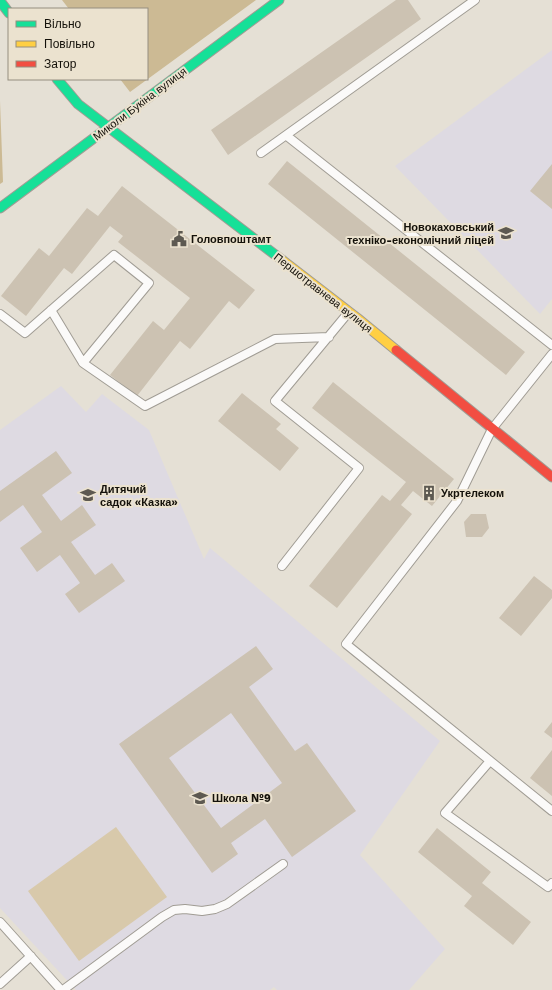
<svg xmlns="http://www.w3.org/2000/svg" width="552" height="990" font-family="'Work Sans',sans-serif">
<style>
.education{fill:#dedae2}
.green{fill:#d8c9ab}
.forest{fill:#ccba94}
.building{fill:#ccc2b2;fill-rule:evenodd}
.lines{fill:none;stroke-linecap:round;stroke-linejoin:round}
.lane-casing{stroke:#a09c94;stroke-width:10}
.fast-casing{stroke:#a09c94;stroke-width:11}
.slow-casing{stroke:#a09c94;stroke-width:11}
.jam-casing{stroke:#a09c94;stroke-width:11}
.lane{stroke:#fbfaf9;stroke-width:8}
.fast{stroke:#16e098;stroke-width:9}
.slow{stroke:#ffcf43;stroke-width:9}
.jam{stroke:#f24e42;stroke-width:9}
.labels{text-anchor:middle;dominant-baseline:central;stroke-width:4;stroke-linejoin:round;paint-order:stroke}
.street-label{font-size:11px;fill:#14110a;stroke:#ebe2cf}
.poi-label{font-size:11px;font-weight:bold;fill:#14110a;stroke:#ebe2cf;text-anchor:start}
</style>
<rect width="100%" height="100%" fill="#e5e0d5"/>
<path class="education" d="M552,50V299L540,314L395,166Z
M61,386L86,412L102,394L149,430L204,559L210,548L440,741L360,855L445,949L409,990H277L274,987L270,990H76L0,908V430Z"/>
<path class="green" d="M116,827L167,897L79,961L28,891Z"/>
<path class="forest" d="M62,0H256L130,92L120,79H147V9H69Z
M0,101L3,182L0,184Z"/>
<path class="building" d="M396,0H408L421,19L228,155L211,130Z
M287,161L525,352L506,375L268,184Z
M552,164V209L530,191Z
M122,186L255,290L239,309L229,301L190,349L180,341L137,396L110,375L153,321L164,330L190,298L118,242L123,236L110,226L72,274L64,268L26,316L1,296L39,248L49,256L87,208L98,216Z
M333,382L454,479L432,506L413,491L401,505L412,514L337,608L309,586L382,495L390,501L406,482L312,408Z
M242,393L281,424L276,429L299,448L280,471L218,421Z
M56,451L72,473L42,495L61,521L82,505L96,525L71,542L95,575L112,563L125,581L79,613L65,594L80,583L60,555L37,572L20,548L42,532L23,505L0,522V491Z
M471,514H486L489,528L482,537H466L464,522Z
M534,576L552,590V598L521,636L499,618Z
M256,646L273,669L249,687L295,751L307,743L356,811L292,857L265,819L231,843L238,854L212,873L119,744ZM231,713L282,783L221,828L169,758Z
M552,722V738L544,732Z
M552,750V796L530,778Z
M437,828L491,872L482,883L531,922L513,945L464,906L472,896L418,852Z"/>
<g class="lines">
<defs>
<path id="lane" d="M287,136L552,345
M261,153L475,0
M51,310L83,363L145,406L275,339L329,337
M0,314L25,333L114,255L149,283L83,363
M552,354L492,429L457,501L346,644L552,811
M282,566L359,468L275,401L348,313
M490,761L445,813L548,887L552,883
M0,922L61,990
M0,984L31,956
M63,990L162,917L174,910L185,909L202,911L215,909L227,904L283,864"/>
<path id="fast" d="M0,1L9,13
M57,79L78,104L282,260
M0,208L279,0"/>
<path id="slow" d="M282,260L357,318L396,350"/>
<path id="jam" d="M396,350L552,477"/>
</defs>
<use href="#lane" class="lane-casing"/>
<use href="#fast" class="fast-casing"/>
<use href="#slow" class="slow-casing"/>
<use href="#jam" class="jam-casing"/>
<use href="#lane" class="lane"/>
<use href="#fast" class="fast"/>
<use href="#slow" class="slow"/>
<use href="#jam" class="jam"/>
</g>
<defs>
<symbol id="school-bare" viewBox="-9 -9 18 18"><path d="M0-5L7-2L0 1L-7-2ZM-4 1L0 2.5L4 1V4Q0 6-4 4Z" fill="#5d5951" stroke="#ebe2cf" stroke-width="2.5" paint-order="stroke"/></symbol>
<symbol id="civic-bare" viewBox="-9 -9 18 18"><path d="M-.6-6.5H3V-4.5H.6V-3L4-1V1h2V6H-6V1h2V-1L-.6-3ZM-1.2 2.5V6h2.4V2.5Z" fill="#5d5951" stroke="#ebe2cf" stroke-width="2.5" paint-order="stroke"/></symbol>
<symbol id="building-bare" viewBox="-9 -9 18 18"><path d="M-4-6H4V6H1V3H-1V6H-4ZM-2.5-4.3h1.7v1.8h-1.7ZM.8-4.3h1.7v1.8H.8ZM-2.5-1h1.7V.8h-1.7ZM.8-1h1.7V.8H.8Z" fill="#5d5951" stroke="#ebe2cf" stroke-width="2.5" paint-order="stroke"/></symbol>
</defs>
<g fill-rule="evenodd">
<use href="#school-bare" x="495" y="222" width="22" height="22"/>
<use href="#civic-bare" x="168" y="228" width="22" height="22"/>
<use href="#building-bare" x="418" y="482" width="22" height="22"/>
<use href="#school-bare" x="77" y="484" width="22" height="22"/>
<use href="#school-bare" x="189" y="787" width="22" height="22"/>
</g>
<g class="labels">
<g class="street-label">
<text transform="translate(140 104) rotate(-37)">Миколи Букіна вулиця</text>
<text transform="translate(323 293) rotate(38)">Першотравнева вулиця</text>
</g>
<g class="poi-label">
<text x="494" y="227" text-anchor="end">Новокаховський<tspan x="494" dy="13">техніко-економічний ліцей</tspan></text>
<text x="191" y="239">Головпоштамт</text>
<text x="100" y="489">Дитячий<tspan x="100" dy="13">садок «Казка»</tspan></text>
<text x="441" y="493">Укртелеком</text>
<text x="212" y="798">Школа №9</text>
</g>
</g>
<rect x="8" y="8" width="140" height="72" fill="#ebe2cf" stroke="#958e80"/>
<rect x="16" y="21" width="20" height="6" fill="#16e098" stroke="#958e80"/>
<text x="44" y="28" font-size="12" fill="#14110a">Вільно</text>
<rect x="16" y="41" width="20" height="6" fill="#ffcf43" stroke="#958e80"/>
<text x="44" y="48" font-size="12" fill="#14110a">Повільно</text>
<rect x="16" y="61" width="20" height="6" fill="#f24e42" stroke="#958e80"/>
<text x="44" y="68" font-size="12" fill="#14110a">Затор</text>
</svg>
